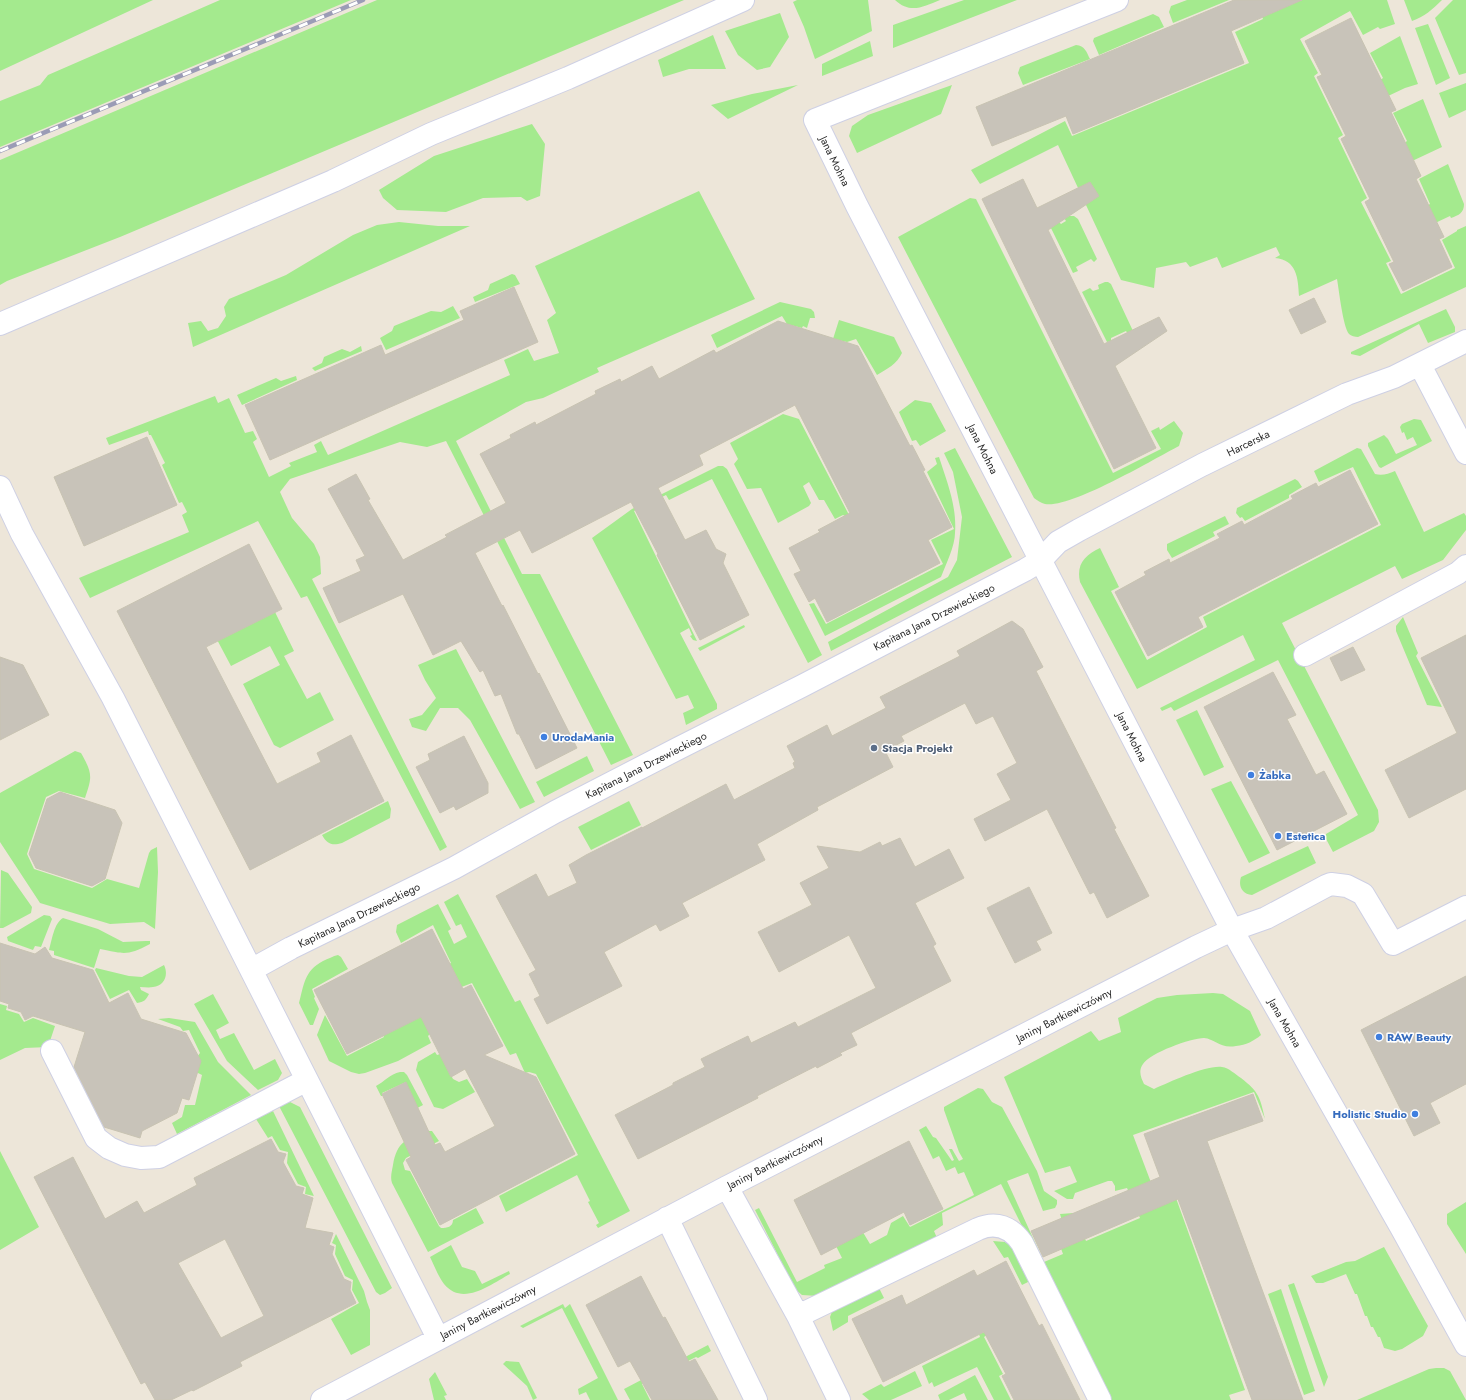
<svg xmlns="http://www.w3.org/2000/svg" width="1466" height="1400" font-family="Jost,sans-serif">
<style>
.green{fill:#a4ea8e}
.building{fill:#c8c3b9;stroke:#c8c3b2;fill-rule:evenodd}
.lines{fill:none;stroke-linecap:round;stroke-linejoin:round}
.street-casing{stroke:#ced0e4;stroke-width:24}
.street{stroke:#fff;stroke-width:22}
.rail-casing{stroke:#9b9cb6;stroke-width:4.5}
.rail{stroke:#fff;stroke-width:3;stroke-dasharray:9;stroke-linecap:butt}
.shop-dot{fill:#3f7fe0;stroke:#fff;stroke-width:1.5}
.service-dot{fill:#5c6f8a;stroke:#fff;stroke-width:1.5}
.labels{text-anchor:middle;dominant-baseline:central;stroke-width:3;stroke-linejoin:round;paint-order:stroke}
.street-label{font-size:11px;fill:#292929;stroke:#fff}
.shop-label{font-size:11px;font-weight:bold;fill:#366cbe;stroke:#fff;text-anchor:start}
.service-label{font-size:11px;font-weight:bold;fill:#4e5e75;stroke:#fff;text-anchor:start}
</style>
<rect width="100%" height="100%" fill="#ede6d9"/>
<path class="green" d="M0,0H153L0,71Z
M220,0H351L0,147V101L40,85L48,75Z
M377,0H684L120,237L7,281L0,285V160Z
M797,0H868L872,31L815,59L804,27L793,2Z
M895,0H940C923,7 910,14 895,0Z
M964,0H1017L893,48V25Z
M1187,0H1229L1173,23L1169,12L1171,6Z
M1258,0H1387L1395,24L1380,29L1378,27L1363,35L1350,11L1300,39L1318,73L1314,76L1343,135L1338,138L1367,198L1361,202L1391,261L1386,263L1401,294L1455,268L1442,240L1457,231V230L1466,226V287L1358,337C1355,337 1351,336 1349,334C1343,327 1339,290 1337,279L1299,296C1298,278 1297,260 1275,258L1280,255L1276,247L1222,268L1217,257L1190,267L1186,262L1156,268L1154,288L1121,280L1058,145L980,184L971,170L1065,121L1072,136L1249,63L1235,32L1263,19L1257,3Z
M1404,0H1442C1433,9 1424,17 1412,21Z
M1453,0H1466V73L1459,75L1435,18Z
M780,13L789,37L770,67L757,70L738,55L725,31Z
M1153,14L1159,17L1164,27L1099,55L1093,41L1094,38Z
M1428,24L1450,78L1436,85L1415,28Z
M713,35L726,69H689L663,77L658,60Z
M1400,36L1418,84L1405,88L1386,97L1377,82L1383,78L1370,53Z
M870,41L873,56L822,76V64Z
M1076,45C1085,46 1086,51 1090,59L1023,85L1018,73L1020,67Z
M1466,83V110L1449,118L1439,93Z
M798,85L728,119L711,105L752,94Z
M952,85L941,114L857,153L849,136L852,126L868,115Z
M1423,99L1442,147L1410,162L1402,145L1407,141L1393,113Z
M532,124L545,144L540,196L527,201L521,197L483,198L446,212L397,210L383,198L379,190L434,156Z
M1448,164L1464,204C1464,213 1459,215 1451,218L1450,216L1433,224L1425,207L1430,204L1419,179Z
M699,191L755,299L597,368L599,372L543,398L526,402L456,441L522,574H540L633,755L611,765L446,441L427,447L400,442L290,479L280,492L292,518L314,544L320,557L321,574L312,579L447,847L440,851L307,596L301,598L258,521L90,598L79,578L189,532L182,515L187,512L182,502L179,503L162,465L165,463L151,435H149L148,431L109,445L106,438L215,396L218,403L229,398L245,433L253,431L257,439L253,442L269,477L291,466L289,463L317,452L314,445L321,441L328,455L510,375L504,360L528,349L534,361L559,353L547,320L556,313L535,266Z
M970,198L976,199L1113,473L1161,449L1151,431L1159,427L1160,430L1174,421L1183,433L1179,446C1154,459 1070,509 1045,504C1041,503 1037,500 1034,498L898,237Z
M1069,216H1074L1078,219L1097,259L1094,262L1091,259L1076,267L1078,271L1073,273L1050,226L1058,221L1061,224L1066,221L1064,218Z
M399,222L438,226H470L193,347L188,323L201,321L208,331L218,328L226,316L224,307L229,299L286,275L353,235L377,225Z
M512,274L515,275L520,284L475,302L473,297L488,290L490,284Z
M1105,282H1108L1111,284L1133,331L1128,334L1126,331L1111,338V341L1107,342L1082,292L1090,288L1093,291L1099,289L1098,285Z
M780,302L811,309L814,312L815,318H810L807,328L803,326L802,328L787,324L782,316L717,348L711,335Z
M453,306L460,318L386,350L380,338L392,331L394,326L431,311L441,312Z
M1446,309L1455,327V332L1428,343L1419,324L1360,356L1351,354V352Z
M839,320L894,337L902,353C897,364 887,369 877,375L856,339L847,342L833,339Z
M361,346L362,351L315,371L312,368L322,363L324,357L342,349L350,352Z
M296,376L297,380L242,405L237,395L276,378L281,381Z
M915,400L931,403L946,431L920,446L916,440L912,441L899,412Z
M783,414L799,419L849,515L845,516L843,515L835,519L824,500H819L809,482L803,486L811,503L809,506L778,523L761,488L747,489L734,464L738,459L730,443Z
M1414,419L1421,420L1432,441L1381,468L1379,467L1368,446V443L1384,435L1388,439L1396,454L1417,445L1413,437L1407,440L1404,432L1402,433L1400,427L1402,424Z
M955,448L1012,557L831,651L828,642L948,577L957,560L962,517L953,472L944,453Z
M1357,448L1361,449L1375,474C1382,476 1388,474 1395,471L1424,532L1464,513L1466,516V530L1443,560L1402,579L1395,566L1282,623L1378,810L1379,822L1374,831L1333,852L1325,837L1326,834L1358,815L1278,660L1174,711L1171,707L1162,711L1160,708L1255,660L1243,635L1137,689L1080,582C1076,564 1085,555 1100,548L1119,587L1111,591L1147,660L1207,627L1203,617L1381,525L1353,467L1319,482L1314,471Z
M939,457C947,482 957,506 955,533C955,546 946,564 941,577L825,636L809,604L814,603L826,624L943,564L931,540L954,529L927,472L937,464L935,458Z
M718,466H723L727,469L822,655L808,663L712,479L669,500L666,495L634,511L697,641L693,640L690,636L692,635L689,628L680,633L717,704V709L686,725L683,713L694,708L688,695L676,699L592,538L632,509Z
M1295,479L1298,481L1302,487L1289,495V498L1245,521L1242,517L1240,518L1236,513L1237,508Z
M1225,516L1229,524L1213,532L1215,536L1172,558L1167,550V544Z
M275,612L294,651L284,656L307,699L320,692L334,720L280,748L274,745L243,684L280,665L270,646L231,666L214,634Z
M1403,617L1418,653L1416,656L1442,707L1427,705L1396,631V626Z
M744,625L745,627L700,651L698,648Z
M456,649L535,802L520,809L470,720L458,708H440L426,731L412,727L409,719L422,715L436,698L425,680L418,665Z
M1197,710L1224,767L1204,776L1176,720Z
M75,751L81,753C93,774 92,777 85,798L59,791L46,797L27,854L34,869L92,888L107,879L139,888L149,853L151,850L157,847L158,872L155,929L144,922L110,924L40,903L0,842V793Z
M587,756L594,771L544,797L536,782Z
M1231,781L1270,853L1249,863L1211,789Z
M388,801L391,809L390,818L342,843C332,846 327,844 322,835Z
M629,801L641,825L591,850L578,827Z
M1308,846L1316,863L1252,895C1242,894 1238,886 1241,877Z
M1,870L8,873L32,907L31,913L3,928H0Z
M458,894L515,1002L520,1000L630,1211L598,1228L596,1225L599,1223L588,1202L590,1201L577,1175L506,1212L499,1196L578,1155L536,1074L529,1072L525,1073L516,1053L510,1055L472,983L459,988L447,965L451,963L433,925L401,943L396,932L397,925L438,904L451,929L448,931L454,944L467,937L461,924L456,926L444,902Z
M44,915L50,916L52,919L41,947L35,946L33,950L8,941L7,937Z
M63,918L98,929L123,942L146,941H150V944C127,956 125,954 100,949L94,968L54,955V951L49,950C52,940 54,923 63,918Z
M338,955L341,957L348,969L312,989L315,997L314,998L319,1009L313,1025H310L299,1003C304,985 304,971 323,961C328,959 333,956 338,955Z
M164,965C169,975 164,986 153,987C149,988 144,987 140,987L141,990L149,994C146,1000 144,1002 137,1003L129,990L110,999L95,970L96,968L129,976L142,977Z
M1213,993L1223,994L1250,1011L1261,1035C1254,1041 1246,1045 1236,1046C1220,1049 1215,1039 1204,1038C1191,1038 1150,1053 1143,1064C1138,1071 1141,1078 1144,1084L1154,1089C1170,1082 1206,1065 1222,1067C1229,1068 1235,1074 1241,1078C1259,1092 1260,1097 1265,1119L1254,1092L1133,1135L1155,1193L1172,1187L1245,1390L1229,1395L1231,1400H1109L1001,1184L942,1213L943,1225L934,1231L937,1238L818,1296L802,1295L795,1289L755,1210L759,1208L797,1282L825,1268L824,1265L842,1258L832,1238L858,1224L870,1244L887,1235L891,1223L903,1216L910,1227L974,1195L964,1172L958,1174L955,1167L946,1171L939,1156L933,1159L919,1130L926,1126L933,1137L936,1138L952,1161L954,1160L949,1149H952L959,1161L963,1159L959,1152L944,1110V1107L978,1088L983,1089L992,1102L1002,1107L1037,1171L1044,1191L1057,1200V1204L1055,1208L1043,1211L1028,1173L1007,1181L1044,1262L1063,1254L1055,1232L1063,1224L1060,1214L1074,1213L1086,1241L1140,1218L1127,1188L1115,1191V1186L1112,1181H1108L1075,1193L1073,1199H1067L1054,1191L1077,1182L1070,1166L1045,1173L1004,1077L1091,1031L1099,1041L1121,1032L1118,1018L1157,998L1177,995Z
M213,994L229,1023L216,1030L220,1039L234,1033L254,1070L275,1059L282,1073L278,1080L258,1090L227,1061L194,1004Z
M0,1004L7,1006L6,1010L19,1014L24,1022L33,1018L55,1026L48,1047L25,1048L0,1060Z
M419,1012L430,1034L428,1036L431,1043L398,1061L365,1073L359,1074L351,1072L329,1061L317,1035L325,1015L347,1056L384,1037L380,1029Z
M169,1018L195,1022L218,1062L251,1095L177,1134L172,1123L182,1117L185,1105H195L202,1075L196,1072L197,1057L200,1053L189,1030L183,1031L180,1027L158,1019Z
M435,1052L437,1055L440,1054L453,1079L459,1082L467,1079L475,1092L443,1109L434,1107L416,1070L418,1062Z
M400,1072H404L407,1075L423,1105L406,1114V1082L382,1093L383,1096H381L376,1086C384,1082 390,1074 400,1072Z
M290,1102L300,1107L392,1288L385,1293L380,1295L376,1292L279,1106Z
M273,1111L314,1196L305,1194L306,1187L298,1184L287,1163L288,1152L280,1150L272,1136L268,1138L256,1119Z
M427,1131H432L439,1141L406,1158L403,1163L405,1170L410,1171L439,1226L441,1228C447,1228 453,1227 453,1220L476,1208L484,1223L428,1252L392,1183C390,1177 392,1171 393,1165C397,1141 407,1139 427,1131Z
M0,1151L39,1227L0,1250Z
M1466,1202V1254L1447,1224V1214Z
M336,1234L364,1291L367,1302L370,1310V1345L351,1355L331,1319L359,1303L352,1290L353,1280L345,1276L335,1254L336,1245L332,1243Z
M993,1241L1005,1242L1011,1245L1031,1278L1028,1282L1022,1285L1008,1257L1004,1258Z
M451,1245L462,1267L475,1271L482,1284L509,1271L510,1274C491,1284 463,1307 444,1284C438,1276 434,1265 430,1257Z
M1384,1247L1428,1326L1423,1336L1402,1349L1395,1351L1384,1348L1380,1337H1378L1373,1327H1371L1367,1316H1365L1357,1294H1355L1346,1274L1323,1283H1316L1311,1276L1346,1262L1355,1261Z
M1294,1283L1328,1377L1324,1387L1288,1285Z
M876,1287L880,1290L884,1298L848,1316V1322L833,1331L830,1317L833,1309Z
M1281,1289L1315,1391L1304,1395L1268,1294Z
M563,1304L565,1308L570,1304L618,1400H590L586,1392L579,1395L578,1389L598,1378L562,1308L523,1328L520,1326Z
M985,1332L987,1335L984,1337L1003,1374L999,1376L1011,1400H994L977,1367L934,1387L932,1382L929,1384L922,1366L980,1337L979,1334Z
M708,1345L711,1351L698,1358L696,1357L642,1384L650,1400H630L624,1389Z
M506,1361L519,1362L537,1398L533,1400L527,1386L503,1364Z
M1436,1368H1444L1450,1371L1466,1400H1357L1429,1369Z
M915,1371L922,1386L891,1400H869L862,1394L881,1384L884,1387Z
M435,1372L447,1395L444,1396L446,1400H434L429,1379Z
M975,1375L988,1400H967L964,1393L949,1400H940L938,1395Z"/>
<path class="building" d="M1234,0H1302L1231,31L1244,63L1073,134L1066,116L992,146L976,107Z
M1351,18L1396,110L1391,112L1421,176L1416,179L1444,237L1439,239L1452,267L1403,291L1389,264L1394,262L1365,202L1370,199L1341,139L1346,136L1317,77L1322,75L1305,41Z
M1023,179L1037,208L1090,182L1099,196L1048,230L1104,344L1159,317L1167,331L1115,366L1156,448L1114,469L982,199Z
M514,287L538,342L270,460L245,405L381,345L385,355L464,320L460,311Z
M1314,298L1326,322L1301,334L1289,310Z
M778,321L858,346L910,446L912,445L925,470L923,471L952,527L928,540L940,563L827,622L815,598L809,602L794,574L801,571L789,548L820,532L818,530L850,513L795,405L699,455L703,465L658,488L685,540L706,530L716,549L726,554L723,563L749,615L700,640L657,555L658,554L631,502L532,553L520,530L475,553L502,606L503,605L538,674L539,673L577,748L536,769L519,734H517L501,694L495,696L483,670L480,672L461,641L433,655L403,594L339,623L323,588L361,571L356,560L365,556L328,489L356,474L370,499L368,500L403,560L447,537L445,535L506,503L480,454L511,438L510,435L535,422L536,425L596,394L595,391L620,379L621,382L652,366L659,379L714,350L716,353Z
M147,437L177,505L84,546L54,477Z
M1350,470L1378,524L1198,617L1203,627L1148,656L1115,592L1146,575L1144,572L1169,559L1170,563L1220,538L1217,534L1242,521L1244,525L1293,499L1291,496L1316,483L1318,487Z
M249,544L282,609L206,647L277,784L321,762L317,753L351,735L384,801L250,870L117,611Z
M1012,621L1023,629L1043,667L1036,671L1116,828L1114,829L1149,896L1107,918L1094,892L1090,894L1047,809L985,841L974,819L1011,800L997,774L1017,763L993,716L976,724L965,703L901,736L904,741L885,751L893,767L817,807L818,810L757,844L765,860L682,903L689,916L660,931L656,924L604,952L622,986L547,1024L534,999L540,996L529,974L536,970L496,896L536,874L548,897L577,883L569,865L586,855L642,827V828L726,784L734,800L795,768L793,763L795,762L787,746L827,725L832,736L886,708L880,697L960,656L957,651Z
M1466,635V789L1409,818L1385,770L1457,733L1421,658Z
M1353,647L1365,670L1341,681L1330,658Z
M0,657L23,665L49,715L0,740Z
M1273,672L1296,715L1287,719L1316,775L1324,771L1347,814L1277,850L1204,707Z
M464,736L488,783V793L456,810L454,806L440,813L416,767L430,760L428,754Z
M60,792L115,810L122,823L105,879L92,886L36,868L29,854L47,799Z
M900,838L915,867L949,849L964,878L915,903L936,944L933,946L951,981L851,1033L857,1045L840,1053L842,1055L817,1068L816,1066L757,1096L758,1098L638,1159L615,1115L673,1085V1083L705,1067L701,1059L748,1036L751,1043L795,1022L798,1027L876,988L849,935L779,972L758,932L812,905L800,883L829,868L817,846L860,852L880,842L882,846Z
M1029,887L1052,933L1036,941L1041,950L1015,963L987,908Z
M432,929L463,989L471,985L503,1046L484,1055L536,1077L575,1154L440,1225L406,1160L411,1157L382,1094L406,1082L435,1145L440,1143L445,1152L495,1126L465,1069L451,1077L421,1017L347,1054L314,990Z
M0,943L35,954L45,947L52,958L93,970L109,1003L128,993L141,1019L186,1033L201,1061L189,1100L182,1098L177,1113L142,1131L140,1138L104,1127L74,1067L85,1032L33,1016L25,1020L21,1012L8,1008L9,1004L0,1001Z
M1466,976V1084L1430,1103L1440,1123L1414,1136L1361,1030Z
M1253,1094L1263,1121L1207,1141L1303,1400H1252L1178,1199L1043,1257L1031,1231L1160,1177L1144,1134Z
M271,1139L278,1152L286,1154L283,1162L296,1186L304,1188L302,1194L313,1198L305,1228L333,1233L329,1245L334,1247L332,1254L344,1279L351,1282L350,1290L356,1303L240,1362L242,1366L193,1391L192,1390L171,1400H155L145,1382L141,1384L34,1177L73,1157L105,1219L137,1201L144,1213L197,1185L194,1178ZM225,1239L264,1316L221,1338L178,1263Z
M909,1141L943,1209L910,1225L904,1212L821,1255L794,1200Z
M1006,1261L1039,1326L1042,1324L1080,1400H1014L1002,1376L1006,1374L984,1332L883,1382L852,1319L902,1295L906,1305L974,1270L977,1276Z
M641,1276L663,1318L665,1317L689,1362L695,1359L718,1400H652L630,1361L618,1367L586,1305Z"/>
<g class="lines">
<defs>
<path id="street" d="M1117,0L815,120L857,206L1232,930L1402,1229L1466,1345
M0,324L333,181L431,134L568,78L743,0
M1420,365L1466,453
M0,487L22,534L113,698L438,1338
M1305,655L1458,573L1466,566
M251,970L291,948L454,868L555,812L679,748L802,686L1025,570L1040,561L1058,542L1079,530L1202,465L1347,394L1394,377L1466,341
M52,1051L96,1138L109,1148L125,1155L141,1158L159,1157L307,1080
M727,1187L798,1316L839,1400
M667,1218L756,1400
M798,1316L978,1229C996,1221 1011,1227 1022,1243L1100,1400
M322,1400L727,1187L1196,947L1232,930L1266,918L1326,886L1331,884L1347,886L1363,894L1393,944L1466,907"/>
</defs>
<use href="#street" class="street-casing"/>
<use href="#street" class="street"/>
<defs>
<path id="rail" d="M0,151L363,0"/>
</defs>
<use href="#rail" class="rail-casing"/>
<use href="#rail" class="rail"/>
</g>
<g class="shop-dot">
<circle cx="544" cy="737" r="4"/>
<circle cx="1251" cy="775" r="4"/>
<circle cx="1278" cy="836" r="4"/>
<circle cx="1379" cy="1037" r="4"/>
<circle cx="1415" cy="1114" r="4"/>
</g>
<circle class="service-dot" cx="874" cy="748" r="4"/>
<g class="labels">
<g class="street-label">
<text transform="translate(835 161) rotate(64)">Jana Mohna</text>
<text transform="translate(1248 443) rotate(-26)">Harcerska</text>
<text transform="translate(983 449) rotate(63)">Jana Mohna</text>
<text transform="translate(934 617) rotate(-27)">Kapitana Jana Drzewieckiego</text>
<text transform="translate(1132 737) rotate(63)">Jana Mohna</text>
<text transform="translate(646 765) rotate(-27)">Kapitana Jana Drzewieckiego</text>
<text transform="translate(359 915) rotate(-26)">Kapitana Jana Drzewieckiego</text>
<text transform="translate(1064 1015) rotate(-27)">Janiny Bartkiewiczówny</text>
<text transform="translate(1285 1023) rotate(60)">Jana Mohna</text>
<text transform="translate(775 1162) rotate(-27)">Janiny Bartkiewiczówny</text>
<text transform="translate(488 1312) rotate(-27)">Janiny Bartkiewiczówny</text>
</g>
<g class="shop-label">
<text x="552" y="737">UrodaMania</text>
<text x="1259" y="775">Żabka</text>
<text x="1286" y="836">Estetica</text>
<text x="1387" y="1037">RAW Beauty</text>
<text x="1407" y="1114" text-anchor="end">Holistic Studio</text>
</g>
<g class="service-label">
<text x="882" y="748">Stacja Projekt</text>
</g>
</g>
</svg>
